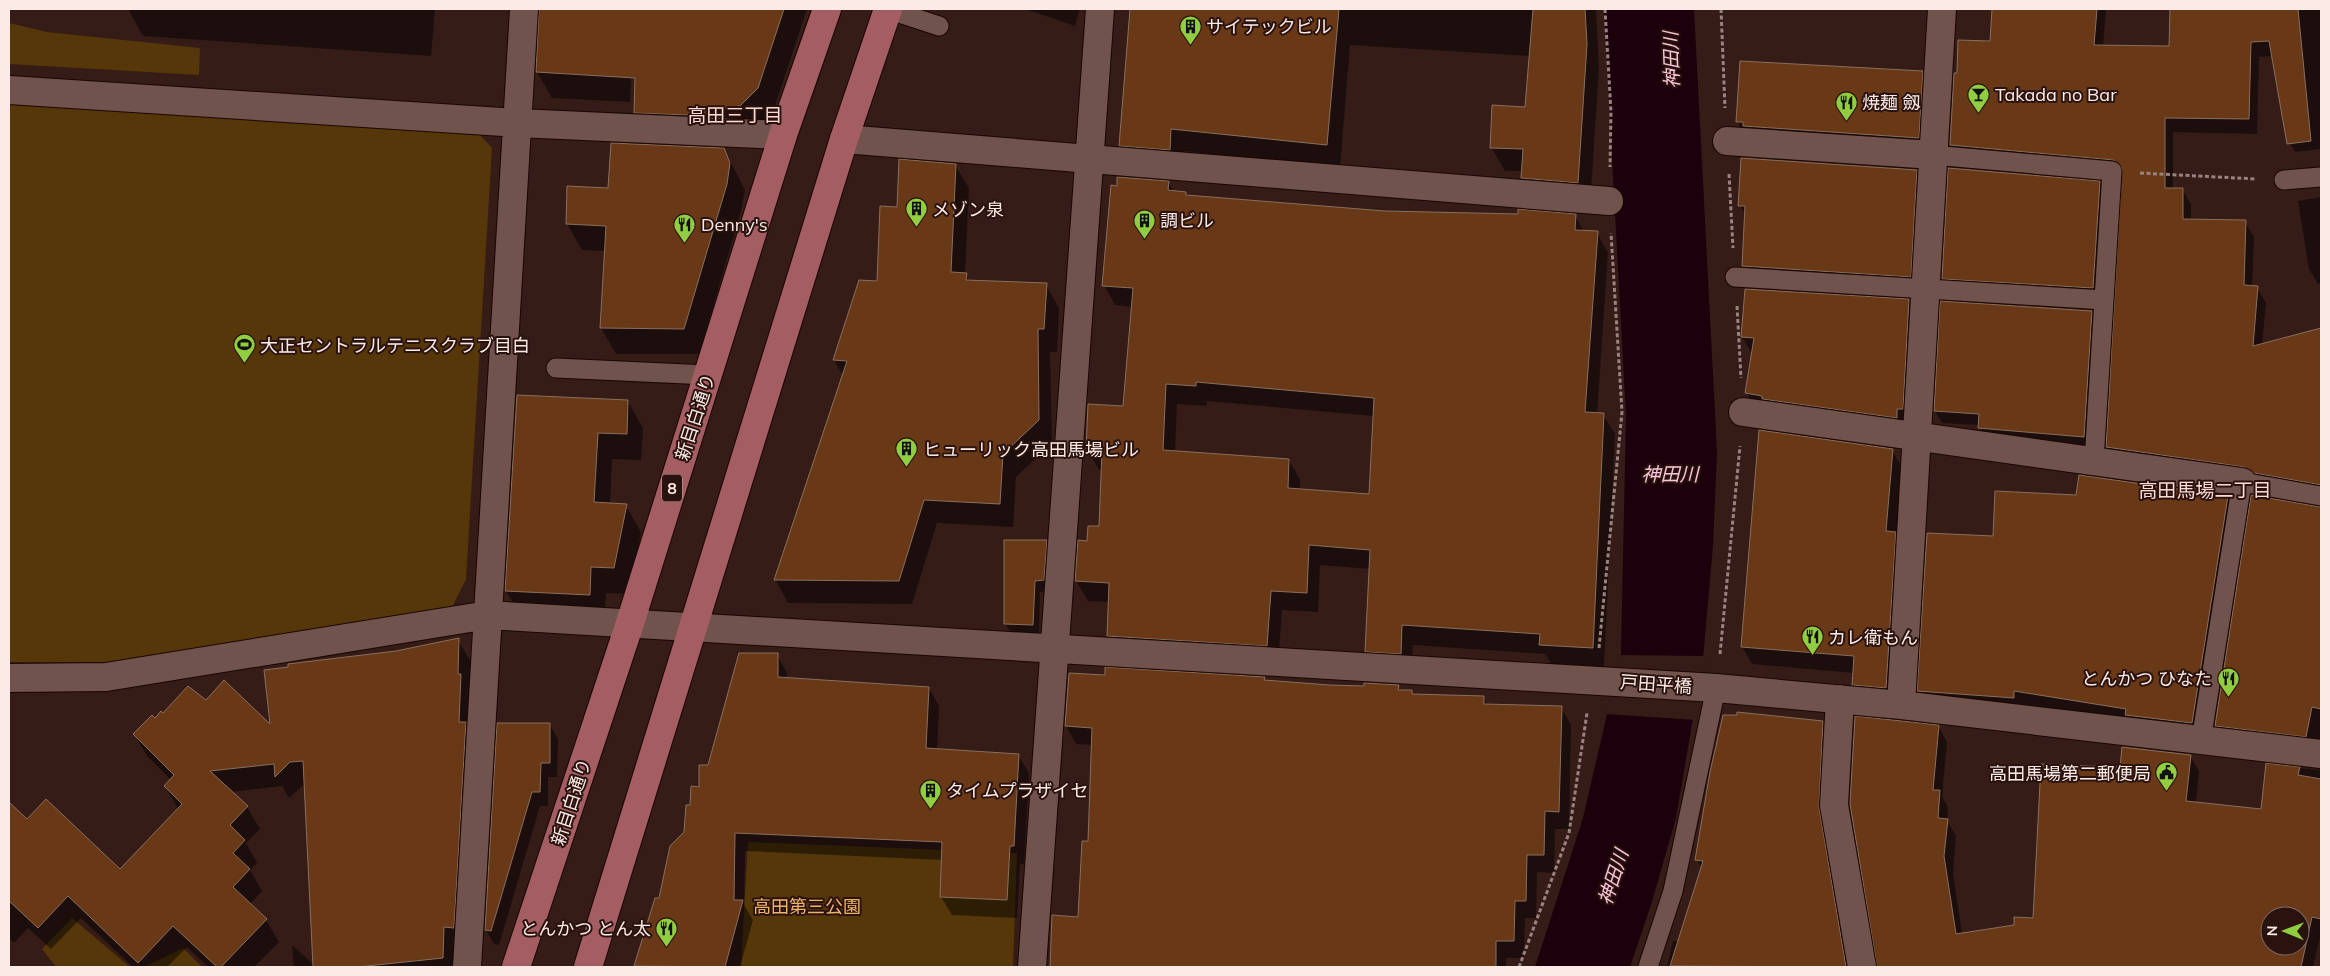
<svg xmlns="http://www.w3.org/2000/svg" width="2330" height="976" font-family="Mulish,'Noto Sans JP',sans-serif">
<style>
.green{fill:#56370a}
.water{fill:#1c000c}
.pier{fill:#351c17}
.shadow{fill:#0007;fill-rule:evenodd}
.building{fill:#693817;stroke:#896f5f;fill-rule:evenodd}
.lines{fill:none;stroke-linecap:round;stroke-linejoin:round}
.service-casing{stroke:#1b0603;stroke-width:21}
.minor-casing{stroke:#1b0603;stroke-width:30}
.primary-casing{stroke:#1b0603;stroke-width:30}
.path{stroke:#98837e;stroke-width:3;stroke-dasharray:4 2.5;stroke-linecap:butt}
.service{stroke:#71534d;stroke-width:19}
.minor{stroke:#71534d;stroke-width:28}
.primary{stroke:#a45d63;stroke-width:28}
.labels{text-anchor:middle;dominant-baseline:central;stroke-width:4;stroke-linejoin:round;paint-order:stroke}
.shield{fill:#2a130e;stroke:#bdaaa5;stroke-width:1}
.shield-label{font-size:16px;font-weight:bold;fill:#fceae6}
.poi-label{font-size:18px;fill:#fceae6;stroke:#2a130e;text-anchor:start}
.street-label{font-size:18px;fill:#fceae6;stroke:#2a130e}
.park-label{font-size:18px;fill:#eeb36a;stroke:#2a130e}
.water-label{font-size:19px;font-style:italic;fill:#f9c3d9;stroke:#2a130e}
.neighbourhood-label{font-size:19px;fill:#fcd9d2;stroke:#2a130e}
</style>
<rect width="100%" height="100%" fill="#351c17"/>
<path class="green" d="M9,23L47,32L200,48L199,75L9,64Z
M9,103L479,134L492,148L466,579L452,607L115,662H9Z
M748,842L1017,853L1013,967H741Z
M72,918L130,967H56L42,949Z
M183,948L202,967H144Z"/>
<path class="water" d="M1604,9H1694L1717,452L1713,545L1703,659L1676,818L1651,905L1630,967H1535L1583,818L1621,654L1626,416Z"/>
<path class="pier" d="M1618,655L1706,656L1696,720L1606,714Z"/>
<path class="shadow" d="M128,9H435L431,56L143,36Z
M541,9H635L630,102L552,98L537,72Z
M662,9H807L772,115L755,132L650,138L635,112L636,78Z
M1025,9H1080L1075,26Z
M1133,9H1596L1599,69L1590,206L1535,201L1522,178V171H1505L1491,147L1527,108L1530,56L1350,45L1340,168L1184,151L1183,173L1133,169L1120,145Z
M1994,9H2106L2103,47H2171V9H2321V149L2295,152L2287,137L2273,56L2259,57L2257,134L2173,132V189H2182L2191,204V220L2245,222L2254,237L2252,287L2257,288L2266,303L2262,345L2321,330V498L2116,462L2107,447L2123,175L1960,160L1951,145L1958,74L1991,43Z
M1922,72L1934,93L1930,159L1749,142L1737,121Z
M724,149L745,190L741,211L699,354H616L601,328L606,251L582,250L567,224L569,188L609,189Z
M955,165L969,188L965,274L970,281L1046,285L1059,308L1057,352H1050L1052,443L1016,477L1013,527L937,523L912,604L788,603L775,579L843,376L834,360L878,282L898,208Z
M1916,171L1926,188L1920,294L1753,283L1743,266L1746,216L1740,205Z
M1168,182L1174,192L1186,193L1188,196L1385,212L1575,215L1584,232L1597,233L1608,253L1597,414H1603L1615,434L1604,667L1552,665L1545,654L1413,645L1411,673L1378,671L1367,651L1371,569L1320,565L1318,612L1282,610L1278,665L1119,656L1108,636L1110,602L1088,601L1076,581L1079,542H1088L1101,527L1103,470H1099L1087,449L1124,407L1132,307L1115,305L1104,285ZM1207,401L1374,416L1370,495L1300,490V480L1289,460L1175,452L1177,404L1207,406Z
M2099,182L2106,194L2099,299L1950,290L1943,278Z
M2321,197V283L2318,284L2309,269L2298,201Z
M1909,300L1921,323L1915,431L1759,415L1747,393L1752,354L1742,337Z
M2091,312L2098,324L2090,448L1986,440L1979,425L1942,423L1935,411Z
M518,396L628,402L643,428L641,460L612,459L610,505L626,506L641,532L629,594L606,593L604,621L521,617L506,591Z
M1892,450L1902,468L1896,536L1905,551L1896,705L1864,702L1853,685L1854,673L1752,664L1742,647Z
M2077,496L2228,497L2236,511L2200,737L2130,722L2022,704L2021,712L1927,705L1919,691L1994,537Z
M2319,508L2321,509V753L2225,741L2216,726Z
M1046,542L1052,552L1049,591L1040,592L1039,636L1012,634L1005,624Z
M458,640L471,662L456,967H294L292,945L314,965L306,783L289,798L282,786L231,792L247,807L260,829L246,843L257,863L250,870L262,891L250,904L266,920L279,942L254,967H208L187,947L167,967H133L81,918L51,949L28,928L14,943L9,938V803L27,821L120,871L178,809L165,786L171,780L147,756L134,734L155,720L163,715L206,701L271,727L396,652Z
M777,655L787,673V679L929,688L939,706L937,750L1018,755L1029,773L1024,864H1020L1017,918L952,915L941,897L943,860L745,851L744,905L753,920L740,967H636L656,899H660L686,832L691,806L709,767Z
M1264,678L1266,682L1329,686H1398L1401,692H1411L1414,695L1484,698L1488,706L1561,707L1571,725L1569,829H1555L1554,873L1537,872L1536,918H1525L1524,958H1506V967H1051L1054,917L1079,918L1089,842L1093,745L1076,744L1066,726Z
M1738,714L1822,722L1831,738L1852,967H1667L1673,941H1679L1702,869L1697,860Z
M550,725L558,739L557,777H548V806H540L499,945L494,944L486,930Z
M1938,726L1947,742L1942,797L1948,807L1947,821L1956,836L1953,873L1962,934L2015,926L2034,919L2121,769L2190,756L2199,771L2196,803L2262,811L2267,765L2321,770V933L2313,967H1878ZM2270,916H2300V946H2270Z"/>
<path class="building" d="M539,9H784L758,88L740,106L708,110L711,116L634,113L635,78L536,72Z
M1130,9H1339L1327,145L1171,129L1170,150L1119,146Z
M1533,9H1585L1587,44L1578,183L1521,178L1523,149L1490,148L1492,105L1525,107Z
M1992,9H2097L2094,45L2169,46L2170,9H2298L2311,141L2287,144L2269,41L2251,42L2249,119L2165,118V188H2183V219L2246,220L2244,285L2258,286L2253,346L2321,328V485L2254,473L2244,467L2106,447L2122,167L2113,160L1950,145L1954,73H1957L1958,40L1990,41Z
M1740,61L1923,71L1919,138L1743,126V122H1736Z
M611,143L724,148L730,163L727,184L684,329L600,328L606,226L566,224L567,186L608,188Z
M1741,158L1917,170L1911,277L1742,266L1745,206H1738Z
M899,159L956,164L951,272L967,273L966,280L1047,283L1044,329H1038L1039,420L1003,454L1000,504L924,500L899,581L774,580L847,361L833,360L859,280L877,281L880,206L897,207Z
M1948,168L2100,181L2093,288L1942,279Z
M1117,177L1169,181L1168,190L1186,192V195L1385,211L1518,214V209L1576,214L1575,230L1598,231L1585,412L1604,413L1593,648L1539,645L1540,634L1402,625L1401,654L1365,652L1370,550L1309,545L1307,593L1271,591L1267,646L1107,636L1109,583L1075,581L1078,540L1087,541L1088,526H1099L1102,450H1086L1088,404L1123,406L1133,288L1102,286L1111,185L1117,186ZM1196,382L1374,398L1369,494L1288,488L1289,459L1163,450L1166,384L1196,386Z
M1745,289L1909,299L1903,409H1897V418L1762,399V396L1745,393L1754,338L1741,337Z
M1940,301L2092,311L2084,437L1978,428L1979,414L1934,411Z
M517,395L628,400L627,434L598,433L594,502L627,504L614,568L591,567L590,595L505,591Z
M1759,430L1893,449L1886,531L1896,532L1886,688L1852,685L1854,656L1741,647Z
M2079,475L2228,496L2192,723L2125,715L2126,709L2014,691V698L1917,691L1927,533L1993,536L1995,491L2076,495Z
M2251,495L2321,507V709L2312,707L2306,737L2215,726Z
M1004,540H1047L1044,580L1035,581L1033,625L1004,624Z
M459,638L458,674H461L459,722H466L454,928L444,927L443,958L357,967H313L303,761L290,762L275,777L274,764L210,771L248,806L230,825L245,840L233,853L250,869L233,887L267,919L221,967H217L173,926L138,963L68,896L38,928L9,901V802L27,819L46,799L120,869L182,804L164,786L174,775L133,734L152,715L155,718L161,711L163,713L188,686L206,700L224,680L270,724L264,670L288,667V664L396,651Z
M739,653H778V677L929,687L926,748L1019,754L1014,846H1010L1007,900L940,897L942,842L735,833L734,900H743L725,967L634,966L655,898H659L670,846L684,832L686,805H690L691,786L699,787V765H708Z
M1105,667L1265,677L1264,680L1329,685L1364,686V683L1399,685L1398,690H1412V694L1484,696V704L1562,706L1559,812L1545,811L1544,855H1527L1526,901H1515L1514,941H1496V967H1050L1052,915L1078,917L1082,841H1088L1092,728L1065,726L1069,673L1105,675Z
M1737,712L1823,721L1819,807L1846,967L1670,966L1703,861L1695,860L1710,772L1723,715H1737Z
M1855,716L1939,725L1933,790H1940L1938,818L1948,819L1944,856L1956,934L2014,925V917L2033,918L2041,764L2120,767L2122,747L2191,755L2186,801L2261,809L2266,763L2300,767L2298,775L2321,779V919L2312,917L2301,967H1877L1850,804ZM2270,916H2300V946H2270Z
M497,723H550V763H541L540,792H532L491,931L485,930Z"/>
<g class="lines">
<defs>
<path id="service" d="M887,9L939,26
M1933,155L2112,171L2094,461
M2284,180L2321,177
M1735,277L2104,300
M556,368L708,375
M2201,741L2242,482L2321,496
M1648,967L1673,891L1716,688"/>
<path id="minor" d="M9,90L518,123L783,135
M844,139L1609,201
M1727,141L1933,155
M1743,412L2242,482
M9,678L106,677L488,615L1716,688L1901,705L2321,754
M1840,699L1834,805L1862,967
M1901,705L1942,9
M467,967L524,9
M1032,967L1100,9"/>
<path id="primary" d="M516,967L630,623L783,135L827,9
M588,967L844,139L888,9"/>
</defs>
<use href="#service" class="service-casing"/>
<use href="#minor" class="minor-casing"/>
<use href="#primary" class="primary-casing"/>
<path class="path" d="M1605,9L1611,112L1610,167
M1721,9L1725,108
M2140,173L2256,179
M1729,174L1733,248
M1737,306L1741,378
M1599,648L1622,412L1611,233
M1720,654L1740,446
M1519,967L1569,833L1587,713"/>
<use href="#service" class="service"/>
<use href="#minor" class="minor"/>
<use href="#primary" class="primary"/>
</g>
<defs>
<symbol id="building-pin" viewBox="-11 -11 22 30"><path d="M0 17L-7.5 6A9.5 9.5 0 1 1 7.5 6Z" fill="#90cd40" stroke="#2a130e"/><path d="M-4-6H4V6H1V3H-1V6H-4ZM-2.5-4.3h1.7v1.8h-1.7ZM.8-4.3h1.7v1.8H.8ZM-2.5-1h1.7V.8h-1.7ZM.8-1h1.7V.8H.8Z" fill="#111"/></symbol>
<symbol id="bar-pin" viewBox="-11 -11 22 30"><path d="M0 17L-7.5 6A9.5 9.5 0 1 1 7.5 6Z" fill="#90cd40" stroke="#2a130e"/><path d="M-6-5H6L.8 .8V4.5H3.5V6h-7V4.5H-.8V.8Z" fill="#111"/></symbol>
<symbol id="restaurant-pin" viewBox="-11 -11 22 30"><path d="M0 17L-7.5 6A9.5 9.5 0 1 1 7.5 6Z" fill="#90cd40" stroke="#2a130e"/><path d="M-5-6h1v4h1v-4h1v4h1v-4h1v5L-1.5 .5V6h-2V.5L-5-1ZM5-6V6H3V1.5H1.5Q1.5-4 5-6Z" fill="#111"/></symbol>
<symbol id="stadium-pin" viewBox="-11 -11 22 30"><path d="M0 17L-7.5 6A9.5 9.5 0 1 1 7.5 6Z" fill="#90cd40" stroke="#2a130e"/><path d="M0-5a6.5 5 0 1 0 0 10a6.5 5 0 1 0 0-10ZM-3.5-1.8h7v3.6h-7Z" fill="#111"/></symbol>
<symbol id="civic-pin" viewBox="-11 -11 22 30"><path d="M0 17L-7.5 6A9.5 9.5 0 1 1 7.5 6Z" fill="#90cd40" stroke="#2a130e"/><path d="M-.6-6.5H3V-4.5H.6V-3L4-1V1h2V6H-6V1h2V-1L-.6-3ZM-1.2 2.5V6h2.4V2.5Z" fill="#111"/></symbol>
</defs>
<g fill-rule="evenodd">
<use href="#building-pin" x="1178" y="14" width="25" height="34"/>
<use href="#bar-pin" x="1966" y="82" width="25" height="34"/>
<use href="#restaurant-pin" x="1834" y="90" width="25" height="34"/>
<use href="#building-pin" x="904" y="196" width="25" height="34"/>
<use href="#building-pin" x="1132" y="208" width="25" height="34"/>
<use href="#restaurant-pin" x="672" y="212" width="25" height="34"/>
<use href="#stadium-pin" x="232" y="332" width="25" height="34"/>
<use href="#building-pin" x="894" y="436" width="25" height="34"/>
<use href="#restaurant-pin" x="1800" y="624" width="25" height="34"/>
<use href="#restaurant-pin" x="2216" y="666" width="25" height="34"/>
<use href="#civic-pin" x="2154" y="760" width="25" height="34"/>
<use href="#building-pin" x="918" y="778" width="25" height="34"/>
<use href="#restaurant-pin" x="654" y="916" width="25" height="34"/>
</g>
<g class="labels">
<rect class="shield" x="662" y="474.5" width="20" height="27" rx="4"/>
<g class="shield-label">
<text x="672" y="488">8</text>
</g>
<g class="poi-label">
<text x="1206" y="26">サイテックビル</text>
<text x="1995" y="94">Takada no Bar</text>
<text x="1862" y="102">焼麺 劔</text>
<text x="932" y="209">メゾン泉</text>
<text x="1160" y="220">調ビル</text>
<text x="701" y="224">Denny's</text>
<text x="260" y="345">大正セントラルテニスクラブ目白</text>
<text x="923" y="449">ヒューリック高田馬場ビル</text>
<text x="1828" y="637">カレ衛もん</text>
<text x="2212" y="678" text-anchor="end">とんかつ ひなた</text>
<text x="2151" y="773" text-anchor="end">高田馬場第二郵便局</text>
<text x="946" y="790">タイムプラザイセ</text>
<text x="651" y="928" text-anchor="end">とんかつ とん太</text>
</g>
<g class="street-label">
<text transform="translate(695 417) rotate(-72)">新目白通り</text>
<text transform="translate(1656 684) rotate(4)">戸田平橋</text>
<text transform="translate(571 802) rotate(-72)">新目白通り</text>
</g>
<g class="park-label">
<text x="807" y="906">高田第三公園</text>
</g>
<g class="water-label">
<text transform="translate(1671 60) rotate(-92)">神田川</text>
<text x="1670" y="474">神田川</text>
<text transform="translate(1613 877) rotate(-72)">神田川</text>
</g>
<g class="neighbourhood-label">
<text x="735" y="115">高田三丁目</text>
<text x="2205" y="490">高田馬場二丁目</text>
</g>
</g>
<rect width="2330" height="976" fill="none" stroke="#fceae6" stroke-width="20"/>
<g transform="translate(2285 931) rotate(271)"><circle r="24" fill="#2a130e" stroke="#7e6964"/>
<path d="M0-4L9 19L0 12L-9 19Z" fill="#90cd40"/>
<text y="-8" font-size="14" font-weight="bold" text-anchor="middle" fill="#fceae6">N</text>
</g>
</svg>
